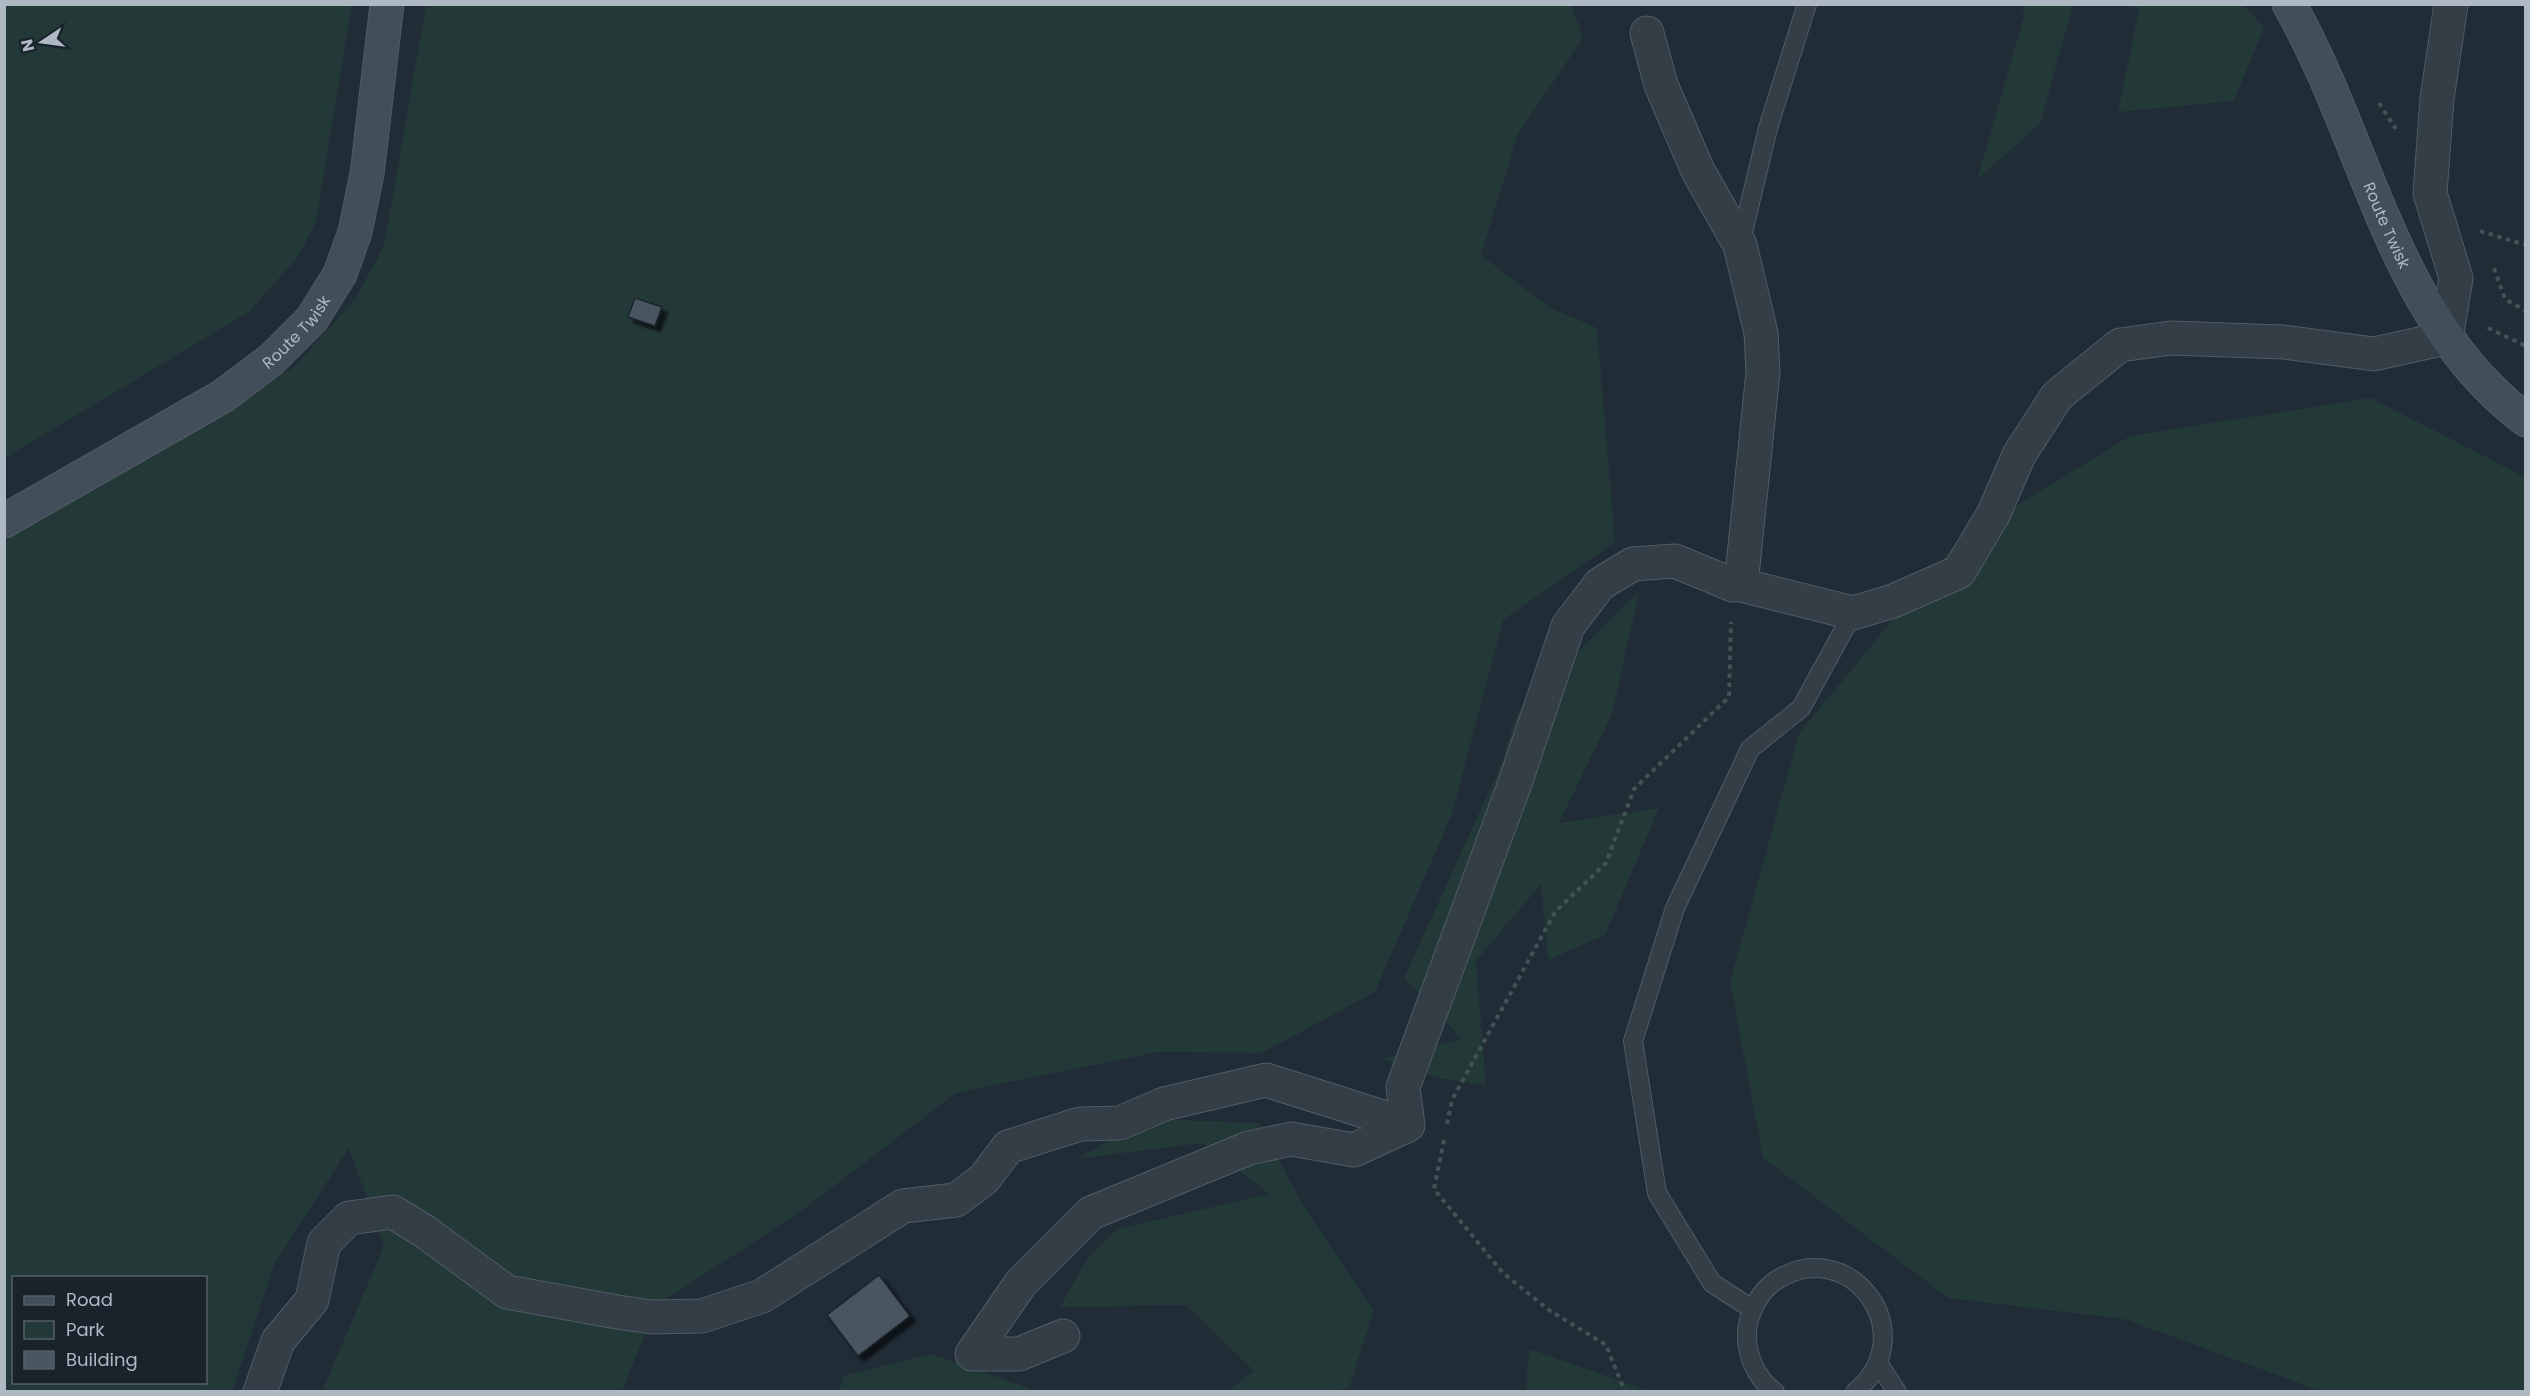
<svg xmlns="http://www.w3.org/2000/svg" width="2530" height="1396" font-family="Poppins,sans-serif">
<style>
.green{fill:#233938;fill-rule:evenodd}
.building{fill:#495762;stroke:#1b252d;stroke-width:1.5;filter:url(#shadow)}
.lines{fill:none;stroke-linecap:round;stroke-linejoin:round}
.service-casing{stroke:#515c65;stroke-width:20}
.minor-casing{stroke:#515c65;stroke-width:35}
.secondary-casing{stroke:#515c65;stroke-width:35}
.path{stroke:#405454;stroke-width:4;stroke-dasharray:4.5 4.5;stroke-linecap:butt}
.service{stroke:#343e47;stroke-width:18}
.minor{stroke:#343e47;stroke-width:33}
.secondary{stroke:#424e5a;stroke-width:33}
.labels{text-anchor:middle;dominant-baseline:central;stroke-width:6;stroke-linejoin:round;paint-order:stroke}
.street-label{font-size:16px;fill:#aeb9c4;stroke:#19232b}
</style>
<defs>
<filter id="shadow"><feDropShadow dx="5.5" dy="5.5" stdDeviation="1.5" flood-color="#0009"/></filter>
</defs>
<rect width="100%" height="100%" fill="#202c36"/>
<path class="green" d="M1571,4L1583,38L1518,134L1481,255L1549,307L1597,328L1615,542L1503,620L1452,814L1375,992L1262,1053L1157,1052L956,1093L800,1212L657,1305L622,1391H322L384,1246L349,1148L275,1263L232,1391H5L4,540L294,367L355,299L384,246L426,5ZM14,1278H206V1382H14Z
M4,5H352L316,222L297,258L249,312L5,458Z
M2022,5H2073L2040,124L1977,180L2024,16Z
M2113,5H2244L2264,28L2234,101L2118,112L2139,8Z
M2371,398L2525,477V1391H2321L2124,1319L1948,1298L1763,1158L1730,982L1799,733L1957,542L2130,436Z
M1639,592L1612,714L1559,823L1659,808L1605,935L1548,960L1541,884L1476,961L1486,1085L1439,1078L1381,1059L1462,1039L1404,978L1500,767L1518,711Z
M1150,1119L1259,1123L1302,1203L1374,1311L1349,1388L1334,1392H1226L1254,1371L1186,1305L1060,1307L1088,1257L1117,1229L1269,1194L1203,1143L1076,1159Z
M1530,1349L1650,1391H1525Z
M931,1354L1037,1391L839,1392L843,1376Z"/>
<path class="building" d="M635,298L662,307L655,326L628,317Z
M879,1275L910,1316L858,1356L827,1315Z"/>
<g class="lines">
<defs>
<path id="service" d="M1740,245L1768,128L1807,4
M1752,1309L1712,1283L1657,1193L1633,1041L1675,908L1750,749L1801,708L1853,613
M1878,1363L1897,1392
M1775,1392C1756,1379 1746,1354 1747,1332C1748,1315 1758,1295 1771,1284C1845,1228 1927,1332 1855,1392"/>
<path id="minor" d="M1647,33L1661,85L1698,171L1740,245L1761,333L1763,372L1741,585
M1063,1336L1019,1354H972L1021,1283L1091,1213L1249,1148L1291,1139L1354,1150L1408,1125L1403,1087L1515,783L1568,626L1600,584L1633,564L1675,561L1733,585H1741L1853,613L1893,601L1959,572L1994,513L2019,455L2057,396L2120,345L2171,338L2283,342L2374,354L2446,338L2456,278L2430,193L2437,99L2451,4
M260,1392L278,1341L312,1300L324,1243L349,1218L393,1212L424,1231L507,1292L617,1312L652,1317L702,1316L762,1296L903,1206L956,1200L984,1179L1008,1147L1080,1124L1120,1123L1164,1104L1266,1080L1408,1125"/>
<g id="secondary">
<path id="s1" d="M2289,4C2368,142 2392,320 2526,420"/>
<path id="s2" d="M4,521L223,396L272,359L312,319L340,274L355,232L367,174L387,4"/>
</g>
</defs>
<use href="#service" class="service-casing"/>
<use href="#minor" class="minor-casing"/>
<use href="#secondary" class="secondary-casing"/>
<path class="path" d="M2379,103L2396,129
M2480,231L2526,245
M2494,268L2505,299L2526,311
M2488,328L2526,346
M1447,1124L1452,1100L1555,912L1606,863L1634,789L1729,697L1731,622
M1444,1140L1434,1189L1503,1273L1549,1310L1606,1345L1625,1392"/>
<use href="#service" class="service"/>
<use href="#minor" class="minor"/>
<use href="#secondary" class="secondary"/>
</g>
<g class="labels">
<g class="street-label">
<text stroke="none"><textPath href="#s1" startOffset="242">Route Twisk</textPath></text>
<text stroke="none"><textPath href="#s2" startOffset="350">Route Twisk</textPath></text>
</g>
</g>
<rect width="2530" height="1396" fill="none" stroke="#aeb9c4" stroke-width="12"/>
<rect x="12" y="1276" width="195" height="108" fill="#19232b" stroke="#555f68" stroke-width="1.5"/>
<rect x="24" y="1296" width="30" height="9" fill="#424e5a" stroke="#555f68" stroke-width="1.5"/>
<text x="66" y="1306" font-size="18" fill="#aeb9c4">Road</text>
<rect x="24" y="1321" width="30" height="18" fill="#233938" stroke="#555f68" stroke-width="1.5"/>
<text x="66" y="1336" font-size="18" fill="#aeb9c4">Park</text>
<rect x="24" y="1351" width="30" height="18" fill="#495762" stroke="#555f68" stroke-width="1.5"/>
<text x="66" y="1366" font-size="18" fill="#aeb9c4">Building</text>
<g transform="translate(42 42) rotate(257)" stroke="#19232b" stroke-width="4.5" paint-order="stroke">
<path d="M0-4.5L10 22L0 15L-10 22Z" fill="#aeb9c4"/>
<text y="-9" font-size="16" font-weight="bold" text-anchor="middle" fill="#aeb9c4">N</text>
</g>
</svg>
